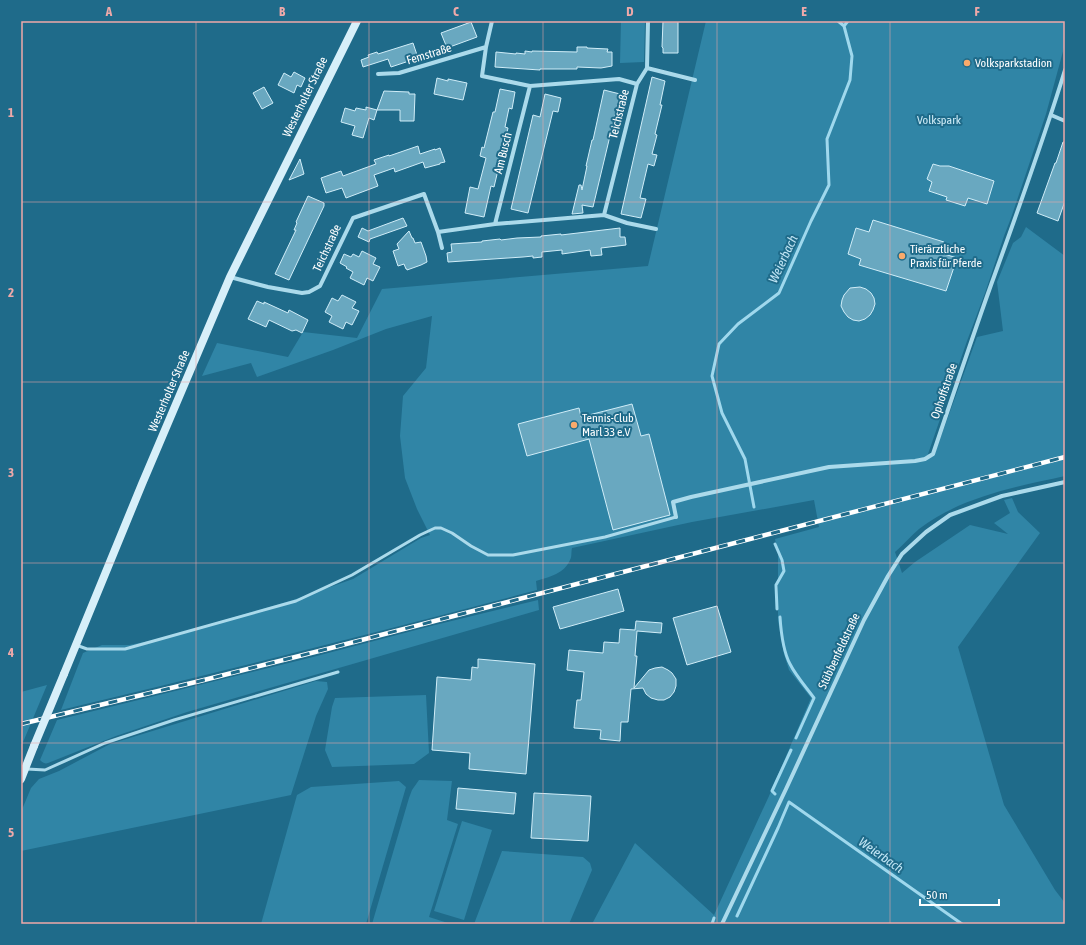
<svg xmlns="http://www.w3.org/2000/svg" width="1086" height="945" font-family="'Asap Condensed',sans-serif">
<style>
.green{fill:#3085a6}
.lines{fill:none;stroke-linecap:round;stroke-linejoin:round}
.stream{stroke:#9fd8ed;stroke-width:3}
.building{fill:#69a8c0;stroke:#d0edf8}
.service{stroke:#abdaeb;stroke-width:3}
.minor{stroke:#abdaeb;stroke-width:4}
.secondary{stroke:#d7eff9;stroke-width:8}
.rail-casing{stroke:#fff;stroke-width:4.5}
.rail{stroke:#1f6b8a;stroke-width:3;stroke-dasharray:9;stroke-linecap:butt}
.secondary-bridge{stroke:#d7eff9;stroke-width:8}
.grid{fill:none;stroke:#efa9a9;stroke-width:1;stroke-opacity:0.55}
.poi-dot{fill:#f9aa6b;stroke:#1f6b8a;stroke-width:1.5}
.labels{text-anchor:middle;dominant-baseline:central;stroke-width:4;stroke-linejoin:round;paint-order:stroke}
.street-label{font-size:12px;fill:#fff;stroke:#1f6b8a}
.poi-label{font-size:12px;fill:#fff;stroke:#1f6b8a;text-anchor:start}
.park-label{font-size:12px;fill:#d0edf8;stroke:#1f6b8a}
.water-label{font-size:13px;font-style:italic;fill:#c2e6f5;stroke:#1f6b8a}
.neatline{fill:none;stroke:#efa9a9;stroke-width:1.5}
.grid-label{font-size:13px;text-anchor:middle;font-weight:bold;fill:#efa9a9}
</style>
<rect width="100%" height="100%" fill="#1f6b8a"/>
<path class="green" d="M621,21H645L644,62L620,63Z
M706,21H1065V44L1046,114L1011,218L1004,236L985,293L967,341L928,454L935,453L977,337L1003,331L997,282L1013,243L1021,237L1026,227L1065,256V476C1015,487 961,497 919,529C911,536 903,545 895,552L902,573L915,562L970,525L1008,534L994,523L1010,513L1004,500L1012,498L1018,512L1040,533L958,647L1004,805L1055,890L1065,903V924H592L635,843L714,915L769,796L811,698L789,670L784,654L778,621V553L775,539L819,527L814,500L692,522L572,548C571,552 572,557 570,560C564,574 549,577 536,581L537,590C379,632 220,672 61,710L83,653L102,645H129L160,639L293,600L353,579L421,538L430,535L417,509L405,478L400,436L403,396L426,368L432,316L386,329L333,350L257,377L251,363L202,376L217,343L288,357L303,332L357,338L382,289L648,266Z
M538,600L539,610L187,712L116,736L48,763C45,764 43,763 40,760L57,720L309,658L431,626Z
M316,681L327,682L328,689L316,716L291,795L21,851V812L31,788L39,779L59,771L110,744Z
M47,685L21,747V692Z
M426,695L429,753L414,764L332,767L325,750L332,707L335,698Z
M419,780L452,781L447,820L458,824L429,917L451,924H372L409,798L412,790Z
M399,781L406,787L366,924H261L297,795L311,787Z
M462,821L492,830L464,920L434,911Z
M502,851L583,857L590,863L592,870L569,924H474Z"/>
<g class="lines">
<path class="stream" d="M844,26L848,21
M754,507L745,459L722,413L712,376L719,344L738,324L779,293L811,221L829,185L827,139L850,80L852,56L844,26L838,21
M775,544L782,560L784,571L776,585L777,609
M780,617C781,632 783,651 790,664C796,676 806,687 814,698L796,738
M775,794L772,791L791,750
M737,916L778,828L789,802L962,924
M712,924L714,918"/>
</g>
<path class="building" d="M663,21H678V53H663V48L662,47Z
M471,22L477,37L447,48L441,33Z
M413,43L418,58L391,67L388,59L363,67L361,60L369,57L368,55L377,52L378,54Z
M577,47H587V48L608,49L607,52H612V66L601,68L577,67V69H540V70L495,67L496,52L516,54V53L525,54V51L532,52V51L577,52Z
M294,72L305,78L301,87L297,85L294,93L278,85L284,73L291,77Z
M652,77L665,81L660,105H662L655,134L657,135L652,154L657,155L654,166L648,164L640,198L646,199L641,218L621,214Z
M437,78L448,81V79L467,83L463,100L434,94Z
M264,87L273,103L262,109L253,93Z
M500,89L515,92L512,109L509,108L505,127L508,128L494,187L491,186L484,217L465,213L470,187L478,189L486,158L480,156L482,147L484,148L493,112H495Z
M604,90L620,94L593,207L582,205L583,213L572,214L579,185H581L582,190L587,166H586L592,140H593Z
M384,91L409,92V94H415L414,121H400V110H377Z
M545,94L561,98L558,112L553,111L528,213L511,209L533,115L540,117Z
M366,107L377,110L374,120L369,118L363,138L352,135L355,126L341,122L345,108L355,111L356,108L366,110Z
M1063,142H1065V201L1058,221L1037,213L1055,163H1056Z
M418,146L420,154L435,149V150L440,148L445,162L440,163V164L425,168L423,162L395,172L394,168L374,175L378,186L346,198L342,188L326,193L321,178L341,171L343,176L376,164L374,160L389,155V156Z
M300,159L304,174L289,180Z
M933,164L940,166H949L994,181L987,204L968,198L965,206L946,200L947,197L929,191L932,182L927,179Z
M308,196L324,203V206L289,280L275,274L296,230H294L297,223L296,222Z
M403,218L407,226L370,239L369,242L358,237L362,228L368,231Z
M873,220L944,242L941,253L957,258L946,291L859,265L861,259L848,254L856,228L869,232Z
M620,228V237H625L626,245L601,248L602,255L591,256L590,250L562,254V250L542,252V257L533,258V256L523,257L448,262L447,253L452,252L451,244L482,242V241L500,239L501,240L517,238L541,237V236L561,234V235Z
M409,231L412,238H413L415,243L421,242L426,256L427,262L421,265L407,270V269H406L404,264L398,266L393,251L399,249L397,244Z
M362,251L376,258L373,264L380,267L373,281L367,278L364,285L350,278L353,272L346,268L347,267L340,263L344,254L351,257L353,254L359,257Z
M860,287L866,289L871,293L874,298L875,304L873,310L870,315L865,319L859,321L853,320L848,317L844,312L841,306L842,300L844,295L850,288Z
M342,295L356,302L352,308L359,311L352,325L346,322L343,329L329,322L332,316L325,312L332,298L338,301Z
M257,301L264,304V302L288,313L289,310L308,320L302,333L296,330L292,331L269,320L266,327L248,319Z
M632,404L641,436L649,434L670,515L613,530L589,439L527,456L518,424L579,408L581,417Z
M618,589L624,611L560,629L553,607Z
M717,606L731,652L687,665L673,618Z
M636,621L662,623L661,633L637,631L635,656H637L634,688L649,670L655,668L662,667L668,670L672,673L676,679V686L674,692L670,697L664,700H658L651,698L646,694L643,688L631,689L628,722H621L620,741L600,739L601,730L574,728L577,700H581L584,672L567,670L569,650L603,653L604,642L619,643L620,629L635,630Z
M478,659L535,664L526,774L469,769L470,753L432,750L437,677L471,680L472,667L478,668Z
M458,788L516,793L514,814L456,809Z
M534,793L591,796L588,841L531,838Z"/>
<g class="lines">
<path class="service" d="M76,645L87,649H125L296,601L352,575L420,535L435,528H441L452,533L471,546L488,555H513L605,537L676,517
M27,769L45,770L105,743L174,720L338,672"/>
<path class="minor" d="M492,21L486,47L482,76L530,86
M647,68L695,80
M378,74L399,73L486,47
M1051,115L1065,121
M604,215L627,223L656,229
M495,224L530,86L619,79L637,84
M438,232L495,224L604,215L637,84L647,68L648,21
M230,277L268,287L302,293L309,292L320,286L353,218L424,194L438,232L442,248
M676,517L673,502L691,497L829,467L915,461L925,459L933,454C952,398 971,341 991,285C1017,213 1043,142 1065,70
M722,924L786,789L864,620L888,576L902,554L926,532L950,515L1002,496L1065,482"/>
<path class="secondary" d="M64,674L142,484L230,277L357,21
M21,779L34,746"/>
<defs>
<path id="rail" d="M21,724L204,680L327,649L1065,457"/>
</defs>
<use href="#rail" class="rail-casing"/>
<use href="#rail" class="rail"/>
<path class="secondary-bridge" d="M34,746L64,674"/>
</g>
<path class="grid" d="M196,21V924M369,21V924M543,21V924M717,21V924M890,21V924M21,202H1065M21,382H1065M21,563H1065M21,743H1065"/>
<g class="poi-dot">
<circle cx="967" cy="63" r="4"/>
<circle cx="902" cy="256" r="4"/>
<circle cx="574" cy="425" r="4"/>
</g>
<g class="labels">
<g class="street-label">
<text transform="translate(429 54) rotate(-17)">Femstraße</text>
<text transform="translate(305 97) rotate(-64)">Westerholter Straße</text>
<text transform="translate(619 114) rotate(-76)">Teichstraße</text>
<text transform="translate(503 153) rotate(-76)">Am Busch</text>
<text transform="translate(327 248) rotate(-65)">Teichstraße</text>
<text transform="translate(169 391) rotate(-67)">Westerholter Straße</text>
<text transform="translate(944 391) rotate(-71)">Ophoffstraße</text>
<text transform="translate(839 651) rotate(-65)">Stübbenfeldstraße</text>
</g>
<g class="poi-label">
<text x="975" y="63">Volksparkstadion</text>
<text x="910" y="249">Tierärztliche<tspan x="910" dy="14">Praxis für Pferde</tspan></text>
<text x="582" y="418">Tennis-Club<tspan x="582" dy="14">Marl 33 e.V</tspan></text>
</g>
<g class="park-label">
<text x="939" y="120">Volkspark</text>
</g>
<g class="water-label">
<text transform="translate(783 259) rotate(-65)">Weierbach</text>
<text transform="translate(881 855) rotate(35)">Weierbach</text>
</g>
</g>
<rect width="1086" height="945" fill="none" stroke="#1f6b8a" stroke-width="44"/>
<path d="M920 899v6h79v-6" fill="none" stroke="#ffffff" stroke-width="2"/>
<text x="926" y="899" font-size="12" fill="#ffffff" stroke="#1f6b8a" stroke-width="3" paint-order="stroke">50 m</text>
<rect x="22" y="22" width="1042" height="901" class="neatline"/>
<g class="grid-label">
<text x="109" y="16">A</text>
<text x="282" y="16">B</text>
<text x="456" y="16">C</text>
<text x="630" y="16">D</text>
<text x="804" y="16">E</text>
<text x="977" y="16">F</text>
<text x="11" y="117">1</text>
<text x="11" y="297">2</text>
<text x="11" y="477">3</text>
<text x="11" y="657">4</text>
<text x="11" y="837">5</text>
</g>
</svg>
